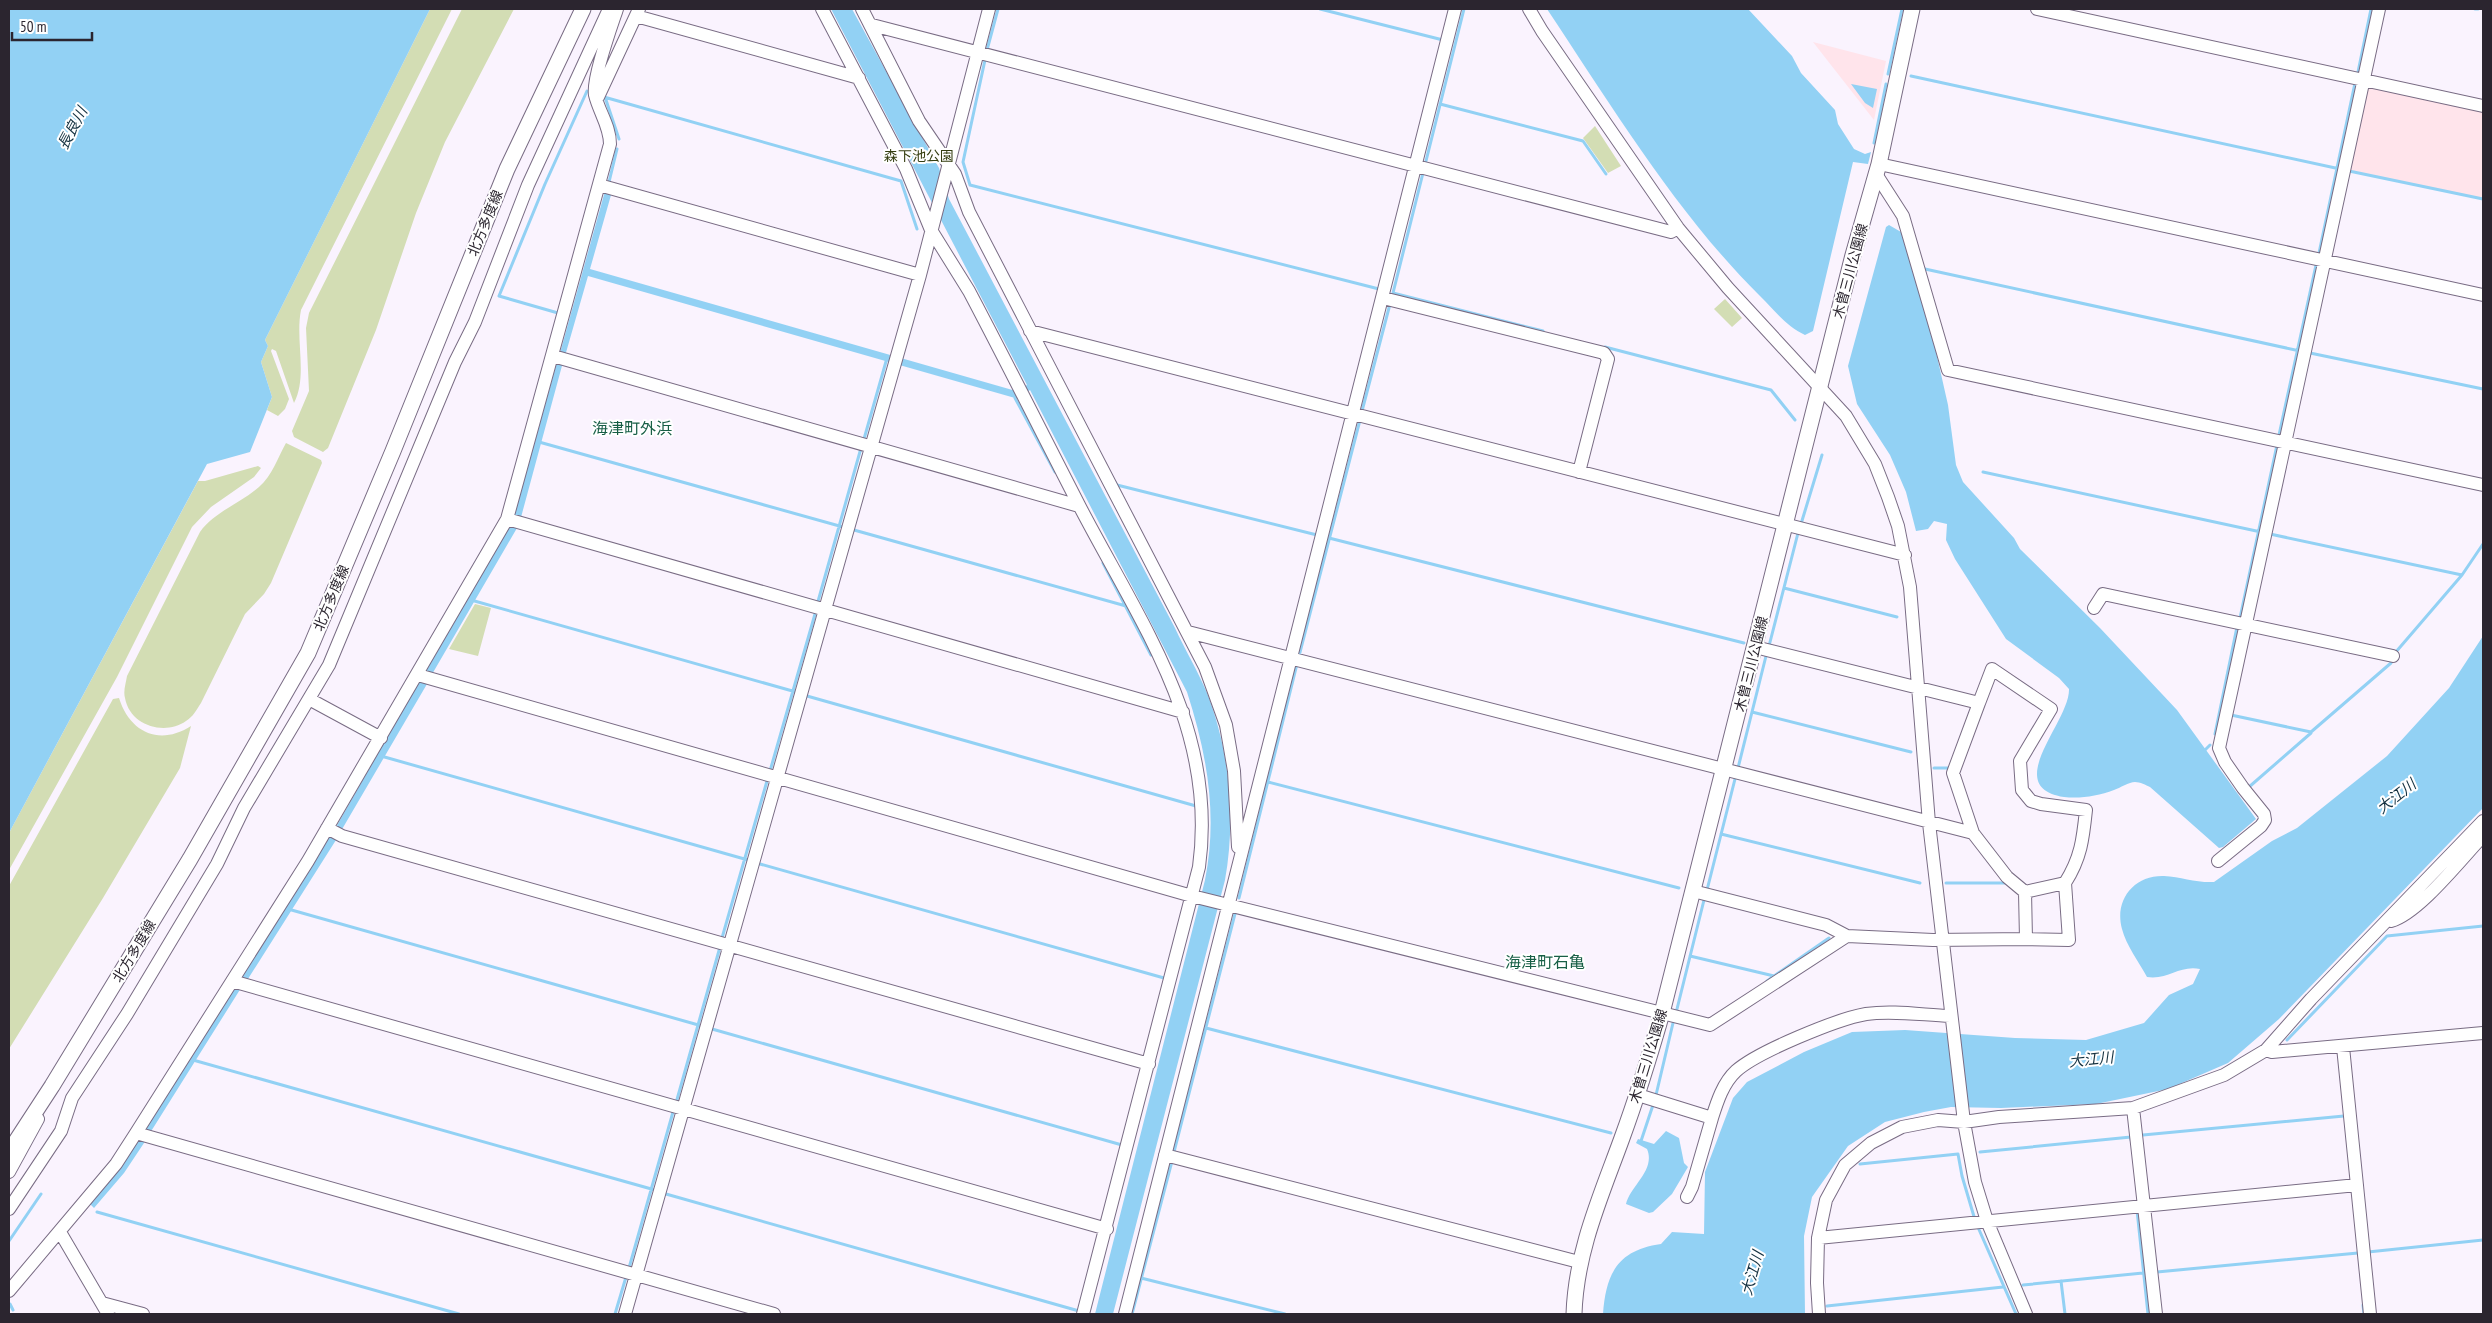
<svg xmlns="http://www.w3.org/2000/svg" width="2492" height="1323" font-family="'PT Sans Narrow','Noto Sans JP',sans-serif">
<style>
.industrial{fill:#ffe4eb}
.green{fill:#d3ddb4}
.water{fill:#92d1f4}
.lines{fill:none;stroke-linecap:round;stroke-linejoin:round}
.stream{stroke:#92d1f4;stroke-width:3}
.minor-casing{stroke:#796c84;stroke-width:14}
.major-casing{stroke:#796c84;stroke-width:17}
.minor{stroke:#fff;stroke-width:12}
.major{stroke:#fff;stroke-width:15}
.labels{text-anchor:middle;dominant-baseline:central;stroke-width:4;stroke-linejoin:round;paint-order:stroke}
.park-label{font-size:14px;fill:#353e11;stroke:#fff}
.street-label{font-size:14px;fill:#2b252f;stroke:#fff}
.water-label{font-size:15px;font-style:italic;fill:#143140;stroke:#fff}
.quarter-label{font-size:16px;fill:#185f46;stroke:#fff}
</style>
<rect width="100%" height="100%" fill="#faf3fe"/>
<path class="industrial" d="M1813,42L1886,61L1874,120Z
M2366,87L2483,109V199L2349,170Z"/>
<path class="green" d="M430,9H452L301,310C295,340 308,376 294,403L276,351L272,349L271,351L289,399L285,409L278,416L267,410L272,397L261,362L268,346L265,340Z
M462,9H514L445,142L416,213L376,330L328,448L323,452L294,437L292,431L309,391L306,328L309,313Z
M1595,126L1621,166L1608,173L1583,138Z
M1725,299L1742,318L1732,327L1714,309Z
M286,443L321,460L322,463L271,583L264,594L245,614L201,703C197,709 193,717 186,721C165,736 130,726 125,698C123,691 126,683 127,676L200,532C214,512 241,503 259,487C272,476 278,457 286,443Z
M258,466L261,468L254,477L211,507L192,527L117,677L9,870V833L198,481H205Z
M475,604L491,608L478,656L449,649Z
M119,698C130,733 160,746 191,726L180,768L103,898L9,1049V886L113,699Z"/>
<path class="water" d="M9,9H430L265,340L268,346L261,362L272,397L250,452L207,464L9,833Z
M831,9H852L939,168L949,199L1175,628C1185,650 1198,671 1207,693C1230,752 1236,819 1225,880L1113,1314H1095L1205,880C1218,815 1207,754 1187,692L1030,390L1019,398H1015L588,276L565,356L560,353L605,191L611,195L590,269L1016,391L1027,385Z
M1547,9H1748L1792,56L1801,73L1835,110L1838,124L1854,149L1865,154L1871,152L1868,164L1853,162L1813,331L1805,335C1787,327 1774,310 1760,296C1677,214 1611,105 1547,9Z
M1851,84L1877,89L1873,108L1865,103Z
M1889,225L1901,232L1929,321L1948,405L1956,465L1963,482L2014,538L2020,549L2100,628L2177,710L2256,819L2223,847L2219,848L2150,787C2146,785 2140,782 2135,782C2129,782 2120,788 2114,790C2098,796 2080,799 2064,797C2000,787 2070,722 2069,689L2059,678L2006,639L1955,559L1946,540L1947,524L1934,521L1928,529L1916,531L1906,492L1890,455L1857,404L1848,366L1886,227Z
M557,362H563L520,521L514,517Z
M508,526L517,528L431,676L425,670Z
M2483,636V808L2279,1019L2228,1063L2168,1089L2096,1104L2001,1108L1951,1107L1924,1112L1885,1122L1848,1146L1812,1197L1804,1236L1805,1314H1603C1606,1273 1618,1250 1661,1244L1672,1232L1704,1234L1705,1172L1733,1098L1747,1082L1804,1052L1852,1032L1905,1030L2015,1038L2086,1040L2144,1023L2169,995L2193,984L2200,969C2179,965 2169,980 2147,977C2139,962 2126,945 2122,929C2114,900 2134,875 2164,876C2181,877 2197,883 2214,882L2272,841L2297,828L2387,756L2449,688Z
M419,681L427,684L341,831L336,827Z
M330,835L336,840L246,982L240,977Z
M235,986L241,988L150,1133L145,1129Z
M1666,1131L1679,1138L1684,1163L1688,1167L1672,1194L1653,1212L1649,1213L1626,1204C1630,1186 1656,1170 1647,1149L1636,1143L1638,1139L1654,1144Z
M139,1138L146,1140L124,1173L94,1208L90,1204Z"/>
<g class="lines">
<path class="stream" d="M1320,9L1443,40
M2475,9H2478
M987,50L998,9
M985,60L963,162L970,185L1379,289
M2358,72L2371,9
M1888,74L1902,9
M1911,76L2340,169
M604,97L901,181L917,229
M605,97L619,139
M1440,104L1583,141L1606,174
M1874,143L1886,84
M1426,161L1464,9
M2349,171L2483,199
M609,182L617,149
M2319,253L2355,83
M1925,269L2300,351
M1393,293L1543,331
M1393,293L1423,173
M558,313L499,296L545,184L587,91
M1605,347L1771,390L1795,420
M2310,353L2483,389
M1015,394V398L1055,472
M1362,411L1390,304
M2279,435L2316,265
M864,439L887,358
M539,442L843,527
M1983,472L2261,532
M1115,482L1117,485L1317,535
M1801,524L1822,455
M854,530L1126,606
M2270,534L2462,575L2483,544
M1329,538L1744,643
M1103,563L1151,655
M1784,588L1897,617
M471,600L796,692
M817,605L861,448
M2240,618L2277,445
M1769,646L1798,533
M2395,653L2462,575
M1299,656L1360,420
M807,696L1196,806
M1752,712L1911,752
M2231,715L2311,732L2391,663
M2215,734L2237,627
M2205,750L2210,745
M381,756L748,860
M1738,768L1766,656
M1934,768H1950
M770,771L815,614
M1268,782L1679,888
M2249,787L2311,733
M1721,834L1920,883
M760,864L1164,978
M1946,883H2007
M1707,890L1735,779
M1239,898L1297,664
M288,909L702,1026
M722,938L767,781
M1690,956L1774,976L1767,981
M1774,976L1829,938
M1676,1013L1704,900
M1206,1028L1611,1133
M712,1029L1122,1145
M2287,1040L2387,936L2483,926
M193,1060L655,1190
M1656,1095L1673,1023
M676,1103L720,947
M2143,1135L2344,1116
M1641,1141L1653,1105
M1174,1152L1236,910
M1980,1152L2131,1137V1140
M1860,1164L1958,1154L1962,1176L1975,1220
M666,1194L1079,1311
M2137,1210L2148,1314
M97,1212L459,1314
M1977,1225L2016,1314
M9,1241L41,1194
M2368,1252L2483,1240
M629,1268L673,1112
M2157,1272L2358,1253
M1141,1278L1285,1314
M2061,1281L2065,1314
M2023,1285L2143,1273
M10,1304L13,1310
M2363,1305L2364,1314
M1827,1306L2003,1287
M615,1314L626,1277
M1132,1314L1172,1161"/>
<defs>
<path id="minor" d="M822,9L906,169L931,230L969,291C1007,363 1043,435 1080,507C1141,624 1218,729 1199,867L1083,1314
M862,9L919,121L955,174L969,212L1205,667L1226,725L1234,771L1238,847
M1529,9L1542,31L1678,228L1728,288L1846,416L1875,464L1888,497L1898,526L1910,587L1929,823L1964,1122L1975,1182L1987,1221L2026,1314
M2037,9L2483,106
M636,16L859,78
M872,25L1671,232L1678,228
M598,97L639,9
M1879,164L2483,295
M1876,174L1903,216L1948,370L2483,485
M599,185L920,275
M1383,298L1604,353L1608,359L1579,472
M1030,331L1905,555
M553,356L1079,506
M507,519L1183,712
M2094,608L2103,594L2393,656
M1188,632L1973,833
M418,675L1192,896L1710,1025L1847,936L1933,940L2026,939L2025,892L2007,877L1973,833L1953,773L1979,703L1755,647
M309,699L381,738
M1979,703L1992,669L2051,709L2020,761L2022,790L2031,801L2041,804L2086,810C2083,839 2081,858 2065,883L2025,892
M327,828L342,836L1149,1064
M2218,861L2261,826L2265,820L2264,814L2243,788L2225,762L2219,748L2379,9
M1693,891L1826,925L1847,936
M2391,921C2419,913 2461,859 2483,836
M2026,939L2069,940L2065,883
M232,981L1107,1229
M2343,1047L2370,1314
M2266,1050L2272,1052L2483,1033
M1638,1095L1712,1118C1717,1102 1723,1083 1736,1071C1757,1052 1837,1019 1866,1014C1893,1010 1923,1015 1950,1016
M2133,1108L2156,1314
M136,1133L774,1314
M1165,1155L1579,1262
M9,1172L38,1119
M1687,1197L1692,1187L1712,1118
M9,1209L61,1131L72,1098L127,1014L217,864L244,808L329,665L455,362L475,322L528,185L609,9
M60,1232L108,1314
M1818,1238L2357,1185
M9,1291L116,1164L136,1133L308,861L507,519L610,144C610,126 599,112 595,95C592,79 611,27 617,9
M102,1303L143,1314
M625,1314L920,275L989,9
M1125,1314L1455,9
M1819,1314L1817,1283L1818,1238L1826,1200L1845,1165L1871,1143L1902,1127L1938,1120L1964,1122L1999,1117L2133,1108L2224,1075L2266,1050L2311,999L2483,821"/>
<path id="major" d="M9,1152L52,1086L190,859L308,653L393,451L507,169L583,9
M1574,1314C1576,1251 1601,1196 1622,1138C1637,1097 1650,1055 1662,1013L1853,255L1879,164L1912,9"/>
</defs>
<use href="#minor" class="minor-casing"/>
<use href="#major" class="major-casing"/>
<use href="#minor" class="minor"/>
<use href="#major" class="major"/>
</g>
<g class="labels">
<g class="park-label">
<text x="919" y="156">森下池公園</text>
</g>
<g class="street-label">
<text transform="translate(485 223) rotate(-68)">北方多度線</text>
<text transform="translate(1850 271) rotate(-75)">木曽三川公園線</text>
<text transform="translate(331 598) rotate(-67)">北方多度線</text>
<text transform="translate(1751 664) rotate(-76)">木曽三川公園線</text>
<text transform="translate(134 951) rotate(-59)">北方多度線</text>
<text transform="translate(1648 1056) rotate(-73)">木曽三川公園線</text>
</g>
<g class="water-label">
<text transform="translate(72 128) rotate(-62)">長良川</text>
<text transform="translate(2396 796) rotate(-38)">大江川</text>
<text transform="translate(2091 1059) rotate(-6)">大江川</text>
<text transform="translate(1752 1273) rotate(-74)">大江川</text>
</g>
<g class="quarter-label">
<text x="632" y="428">海津町外浜</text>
<text x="1545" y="962">海津町石亀</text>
</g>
</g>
<rect width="2492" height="1323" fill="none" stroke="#2b252f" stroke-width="20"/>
<path d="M12 32v8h80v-8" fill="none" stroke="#2b252f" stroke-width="2.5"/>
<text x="20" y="32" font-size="15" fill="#2b252f" stroke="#ffffff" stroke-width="4" paint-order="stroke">50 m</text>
</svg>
